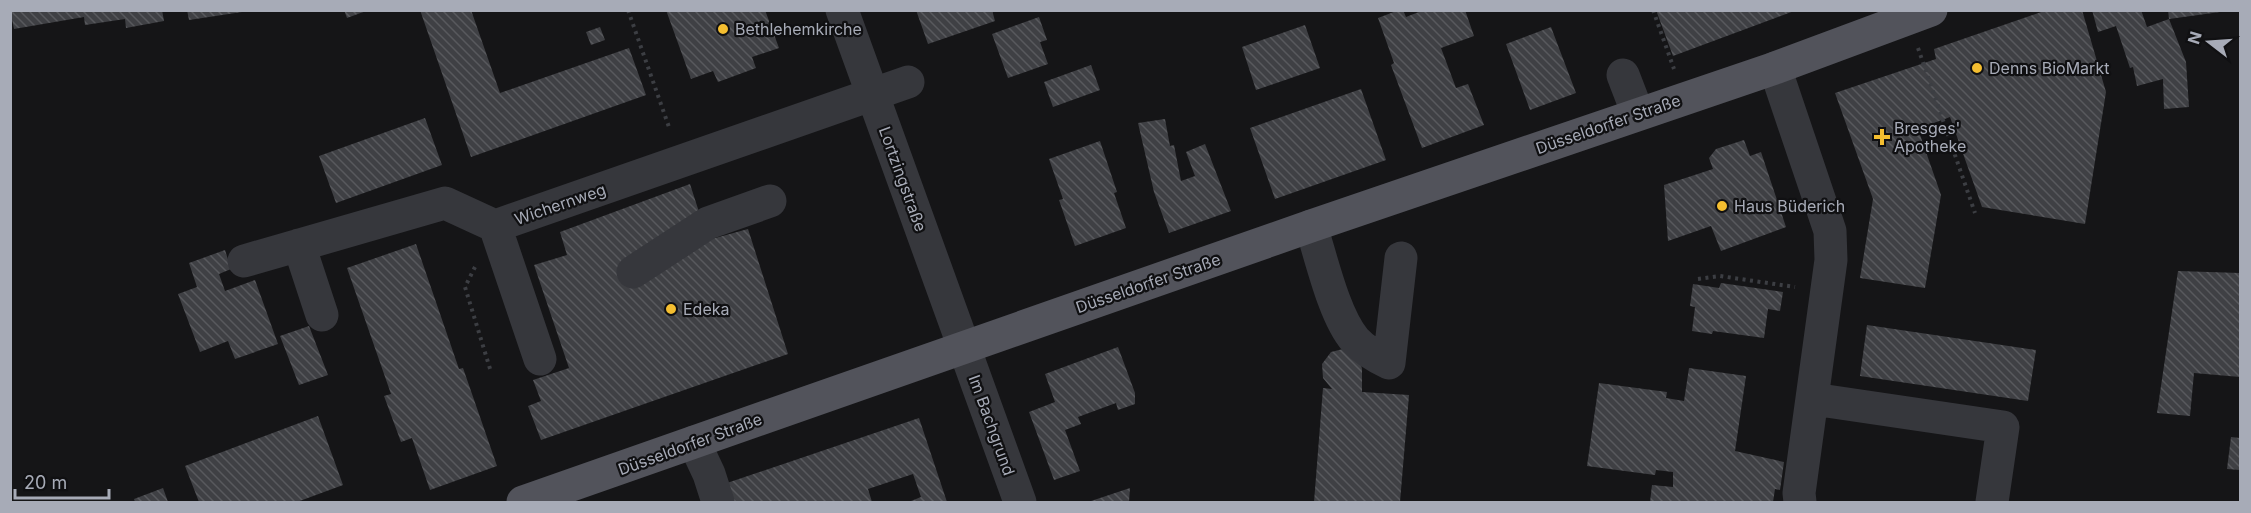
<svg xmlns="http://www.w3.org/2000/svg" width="2251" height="513" font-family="Inter,sans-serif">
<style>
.building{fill:url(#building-back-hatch)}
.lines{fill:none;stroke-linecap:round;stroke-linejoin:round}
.path{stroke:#3c3e43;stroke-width:4;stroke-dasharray:3 4.5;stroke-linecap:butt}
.minor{stroke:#36373c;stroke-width:33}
.major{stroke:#52535b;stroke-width:33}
.poi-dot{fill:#f4be30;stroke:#101012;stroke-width:2}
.labels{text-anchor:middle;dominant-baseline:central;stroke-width:4.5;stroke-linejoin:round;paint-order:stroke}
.poi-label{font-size:16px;fill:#a7abb7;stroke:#101012;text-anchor:start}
.street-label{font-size:16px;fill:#a7abb7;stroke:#101012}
</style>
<defs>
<pattern id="building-back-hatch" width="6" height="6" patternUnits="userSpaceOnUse" patternTransform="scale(1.5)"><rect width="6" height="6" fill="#3f4044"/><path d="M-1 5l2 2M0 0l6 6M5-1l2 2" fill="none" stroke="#58595d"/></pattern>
</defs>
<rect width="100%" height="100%" fill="#151517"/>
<path class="building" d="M10,10H162L164,21L126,28L125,19L85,25L84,17L14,29Z
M187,10H242V12L189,20Z
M344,10H366V11L347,18Z
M420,10H471L500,93L629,48L646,95L471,157Z
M666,10H765L779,48L752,57L756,68L718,82L713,71L691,79Z
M916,10H992L995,21L928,44Z
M1399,10H1403L1406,17L1424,10H1465L1474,36L1441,48L1456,88L1468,84L1484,125L1422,148L1391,65L1394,63L1378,18Z
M1656,10H1794V11L1673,56Z
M2047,10H2082L2106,92L2085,224L1982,207L1950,117L1918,129L1941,195L1925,288L1860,278L1873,199L1835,93L1936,59L1934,49Z
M2092,10H2141L2147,27L2169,19L2186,62L2189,107L2164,109L2163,79L2137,86L2133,67L2130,68L2116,26L2098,32Z
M2168,10H2220V12L2169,19Z
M1039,17L1047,40L1040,42L1048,64L1008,78L992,34Z
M1305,25L1320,68L1256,90L1242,47Z
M600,27L605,40L591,45L586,32Z
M1551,27L1576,93L1530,110L1506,44Z
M1091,65L1100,90L1053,107L1044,82Z
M1361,89L1386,160L1275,199L1250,128Z
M425,118L442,165L336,203L319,156Z
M1165,119L1170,146L1174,145L1181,181L1195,176L1186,152L1205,144L1231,211L1169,233L1154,192L1138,123Z
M1744,140L1750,156L1761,152L1786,227L1721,251L1711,226L1668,241L1664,185L1713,169L1709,158L1716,149Z
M1100,141L1117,192L1114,193L1126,228L1075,246L1059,200L1063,199L1049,159Z
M690,184L708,240L748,229L788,354L541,440L528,406L541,401L533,380L569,368L534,265L567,255L560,232Z
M416,244L459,369L463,368L497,466L430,490L412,438L401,442L384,396L391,394L347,268Z
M225,250L231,269L219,274L225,291L255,280L278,344L235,359L228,341L200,352L178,294L197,287L189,263Z
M2178,271L2240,273V377L2194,373L2190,416L2157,413Z
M1721,283L1783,292L1780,311L1768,309L1764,338L1713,331L1712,334L1692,331L1695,307L1690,306L1693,284L1719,288Z
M1867,325L2036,350L2028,401L1860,376Z
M309,326L328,375L299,385L280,336Z
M1118,347L1135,393V404L1118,410L1116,403L1078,417L1081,424L1065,430L1080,471L1054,480L1029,412L1055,402L1045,374Z
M1343,349L1360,360L1362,369V392L1409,395L1400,502H1314L1323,388L1332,389L1323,378L1322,364L1331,352Z
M1689,368L1746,376L1735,451L1784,462L1780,490L1775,489L1773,502H1650L1652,485L1673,487V472L1656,470L1655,475L1587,466L1599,383L1667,392L1666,398L1684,401Z
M318,416L343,485L297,502H199L185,466Z
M919,418L947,502H912L911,501L921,497L913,474L868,489L872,502H731L724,484Z
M2231,437L2240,438V470L2227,469Z
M163,488L168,502H135L134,499Z
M1130,488L1129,502H1088Z"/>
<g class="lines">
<path class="path" d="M628,10L670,130
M1653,10L1674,69
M1918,48L1975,213
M475,267L465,287L491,372
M1698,279L1720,276L1795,287"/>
<path class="minor" d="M842,10L1020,502
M1775,68L1830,231L1831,260L1799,493L1800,502
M1623,75L1638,114
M495,226L540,359
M1311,226C1321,257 1334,316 1355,340C1365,351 1376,357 1389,363L1401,258
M299,245L322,315
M244,261L445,203L495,226L908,82
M633,272L708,223L770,201
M1813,399L2003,427L1992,502
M694,442L709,474L718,502"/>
<path class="major" d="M523,502L1311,226L1775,68L1931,10"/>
</g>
<g class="poi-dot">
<circle cx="723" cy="29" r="6"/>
<circle cx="1977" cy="68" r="6"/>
<path d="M1879 128h6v6h6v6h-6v6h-6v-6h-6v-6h6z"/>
<circle cx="1722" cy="206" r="6"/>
<circle cx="671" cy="309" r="6"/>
</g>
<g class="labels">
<g class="poi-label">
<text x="735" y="29">Bethlehemkirche</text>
<text x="1989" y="68">Denns BioMarkt</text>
<text x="1894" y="128">Bresges'<tspan x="1894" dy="18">Apotheke</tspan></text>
<text x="1734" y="206">Haus Büderich</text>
<text x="683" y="309">Edeka</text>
</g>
<g class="street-label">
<text transform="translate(1608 124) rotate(-19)">Düsseldorfer Straße</text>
<text transform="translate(903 179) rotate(70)">Lortzingstraße</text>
<text transform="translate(560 204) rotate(-19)">Wichernweg</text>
<text transform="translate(1148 283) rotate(-19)">Düsseldorfer Straße</text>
<text transform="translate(992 425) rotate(70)">Im Bachgrund</text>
<text transform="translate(690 444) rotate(-20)">Düsseldorfer Straße</text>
</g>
</g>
<rect width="2251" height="513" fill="none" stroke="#a7abb7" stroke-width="24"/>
<g transform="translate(2209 42) rotate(287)" stroke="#101012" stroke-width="4.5" paint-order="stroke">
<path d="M0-4.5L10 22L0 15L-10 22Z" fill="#a7abb7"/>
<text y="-9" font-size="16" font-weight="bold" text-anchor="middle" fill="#a7abb7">N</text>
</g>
<path d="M15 489v9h94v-9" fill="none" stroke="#a7abb7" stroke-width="3"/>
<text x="24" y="489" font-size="18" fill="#a7abb7" stroke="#101012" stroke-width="4.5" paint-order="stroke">20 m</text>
</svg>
